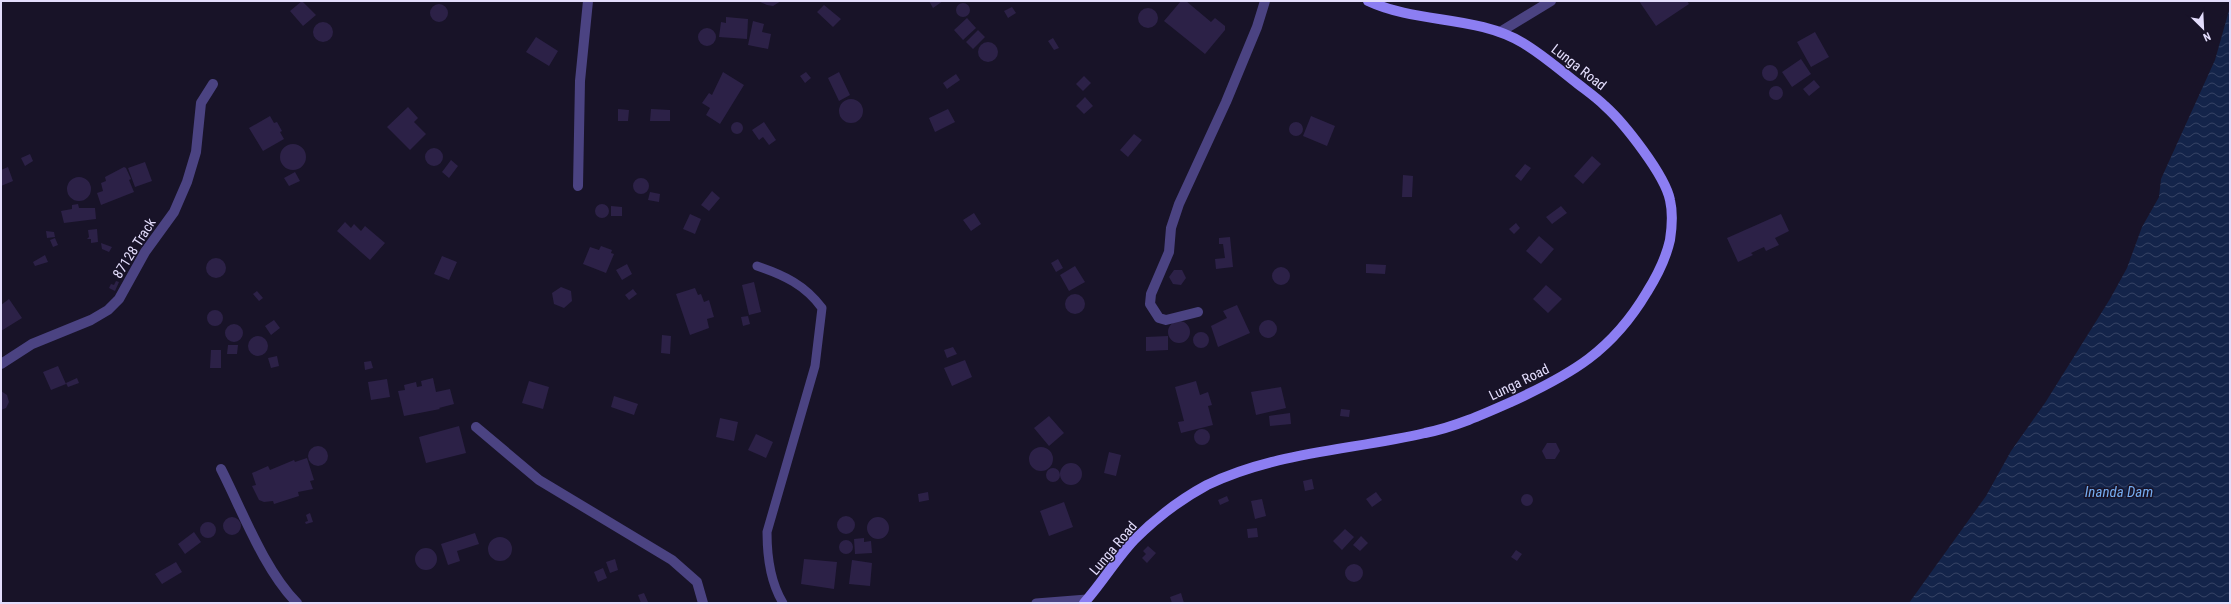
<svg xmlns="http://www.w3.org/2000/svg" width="2231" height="604" font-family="'Roboto Condensed',sans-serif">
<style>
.water{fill:url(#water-waves)}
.building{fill:#2c2147}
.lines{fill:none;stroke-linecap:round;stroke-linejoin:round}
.lane{stroke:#4b4382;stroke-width:9}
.street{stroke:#4b4382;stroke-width:10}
.secondary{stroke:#8c7ef2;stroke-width:10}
.labels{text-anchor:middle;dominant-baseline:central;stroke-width:3;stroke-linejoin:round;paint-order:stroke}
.street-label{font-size:14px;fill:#e3ddfc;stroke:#181328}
.water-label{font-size:15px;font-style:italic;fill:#75acf1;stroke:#181328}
</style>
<defs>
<pattern id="water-waves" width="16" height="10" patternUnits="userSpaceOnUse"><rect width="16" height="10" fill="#14244a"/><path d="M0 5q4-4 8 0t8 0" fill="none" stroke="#364365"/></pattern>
</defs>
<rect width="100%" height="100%" fill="#181328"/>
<path class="water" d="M2230,7V603H1909L1986,496L2011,451L2045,403L2110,299L2127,268L2142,227L2159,197L2161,179L2215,60Z"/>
<path class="building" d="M302,1L316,15L303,26L290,11Z
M758,1H781L773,6L767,5Z
M929,1H943L933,8Z
M1181,1H1186L1211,22L1215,18L1225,26V30L1205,54L1164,21Z
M1639,1H1687L1689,4L1656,26Z
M956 10a7 7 0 1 1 14 0a7 7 0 1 1-14 0Z
M430 13a9 9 0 1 1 18 0a9 9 0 1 1-18 0Z
M824,5L841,19L833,27L817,12Z
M1012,7L1016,13L1008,18L1004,11Z
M1138 18a10 10 0 1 1 20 0a10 10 0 1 1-20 0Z
M726,17L748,19L747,39L719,37L721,22L726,23Z
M967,18L976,28L963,40L954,30Z
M753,21L764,24L762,32L771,34L768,49L748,45Z
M313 32a10 10 0 1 1 20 0a10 10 0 1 1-20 0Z
M698 37a9 9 0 1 1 18 0a9 9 0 1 1-18 0Z
M978,30L985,37L973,49L966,42Z
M1815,32L1829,57L1811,67L1797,42Z
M536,37L558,51L549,66L526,52Z
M1053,38L1059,48L1054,50L1048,41Z
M978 52a10 10 0 1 1 20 0a10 10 0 1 1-20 0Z
M1801,59L1811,74L1792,87L1782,72Z
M1762 73a8 8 0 1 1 16 0a8 8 0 1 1-16 0Z
M723,72L744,85L720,124L706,115L710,108L702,103L709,93L712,95Z
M806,72L811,78L805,83L800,76Z
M839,72L850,95L839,101L828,78Z
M956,74L960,80L947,89L943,83Z
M1084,76L1091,83L1083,91L1076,84Z
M1814,80L1820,87L1809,96L1803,89Z
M1769 93a7 7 0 1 1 14 0a7 7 0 1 1-14 0Z
M1085,97L1093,106L1084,114L1076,106Z
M839 111a12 12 0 1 1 24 0a12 12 0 1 1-24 0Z
M408,107L418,118L414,122L426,134L410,150L387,127Z
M618,109L629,110L628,121H618Z
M651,109L670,110V121H650Z
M948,109L955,122L935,132L929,118Z
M270,116L274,123L277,122L282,131L280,132L284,139L263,151L249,128Z
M1311,116L1335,126L1327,146L1303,136Z
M731 128a6 6 0 1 1 12 0a6 6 0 1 1-12 0Z
M764,122L776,140L769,145L763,137L759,140L752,130Z
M1289 129a7 7 0 1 1 14 0a7 7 0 1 1-14 0Z
M1134,134L1142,140L1128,157L1120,150Z
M280 157a13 13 0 1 1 26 0a13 13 0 1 1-26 0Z
M425 157a9 9 0 1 1 18 0a9 9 0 1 1-18 0Z
M30,154L33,161L25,166L21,158Z
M1592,156L1601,164L1583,184L1574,176Z
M451,160L458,166L449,178L442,172Z
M145,162L152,181L135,187L128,168Z
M1525,164L1531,168L1521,181L1515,176Z
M8,167L13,181L1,186V170Z
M124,167L126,168L131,179L129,180L134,192L101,205L97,193L103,191L101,183L106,181L105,177Z
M295,172L300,181L289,186L284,178Z
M1403,175L1413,176L1412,197H1402Z
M67 189a12 12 0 1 1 24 0a12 12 0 1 1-24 0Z
M633 186a8 8 0 1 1 16 0a8 8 0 1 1-16 0Z
M712,191L720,198L709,211L701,205Z
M650,192L660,194L659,202L648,200Z
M595 211a7 7 0 1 1 14 0a7 7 0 1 1-14 0Z
M78,204L79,208H95L96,219L64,223L61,211L72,209V205Z
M611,206L622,207V216H611Z
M1561,206L1567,213L1552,224L1546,217Z
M974,213L981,224L971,231L963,220Z
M690,214L701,219L695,234L683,229Z
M1781,214L1789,231L1775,238L1779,245L1766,251L1764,247L1751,253L1753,255L1738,262L1727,238Z
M345,222L351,228L354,224L361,231L365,226L385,243L370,260L337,231Z
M1516,223L1520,228L1514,234L1509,229Z
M97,229L98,242L91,243V239H87L89,237L88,230Z
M46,231L54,232L55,237L47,238Z
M1539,236L1554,249L1541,264L1526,251Z
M1230,237L1233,267L1216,269L1215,259L1225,258L1223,244H1219V238Z
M55,238L58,245L53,247L50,240Z
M101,243L112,247L109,252L102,249Z
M601,246L612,250L611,253L614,254L606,273L583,264L590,247L599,250Z
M45,255L48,262L35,266L33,262Z
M442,256L457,262L449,280L434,274Z
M206 268a10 10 0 1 1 20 0a10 10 0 1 1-20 0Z
M1058,259L1063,268L1056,272L1051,263Z
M627,264L632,274L622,280L616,270Z
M1366,264L1386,265L1385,274L1366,273Z
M1075,266L1085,282L1069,291L1060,275Z
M1272 276a9 9 0 1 1 18 0a9 9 0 1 1-18 0Z
M1174,270H1182L1186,278L1181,285L1173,284L1169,277Z
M116,281L119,282L115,291L109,288L111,284L114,285Z
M754,282L761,312L749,315L742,285Z
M1546,285L1562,299L1548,313L1533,299Z
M561,287L571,291L572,301L564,308L554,304L552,293Z
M695,288L698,295L701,294L704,302L709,300L714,317L707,319L709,328L690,335L676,294Z
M633,289L637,294L629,300L625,295Z
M257,291L263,298L259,301L253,294Z
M1065 304a10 10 0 1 1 20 0a10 10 0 1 1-20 0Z
M9,299L22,318L1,331V305Z
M1237,305L1250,333L1218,347L1211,326L1227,318L1223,311Z
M207 318a8 8 0 1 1 16 0a8 8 0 1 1-16 0Z
M748,316L750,324L743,326L741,317Z
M274,320L280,328L271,335L265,326Z
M1259 329a9 9 0 1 1 18 0a9 9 0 1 1-18 0Z
M1168 332a11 11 0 1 1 22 0a11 11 0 1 1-22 0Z
M225 333a9 9 0 1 1 18 0a9 9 0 1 1-18 0Z
M1193 340a8 8 0 1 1 16 0a8 8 0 1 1-16 0Z
M662,335L671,336L670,354L661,353Z
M1168,336V350L1146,351V337Z
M248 346a10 10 0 1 1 20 0a10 10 0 1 1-20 0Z
M228,345H238L237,354H227Z
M953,347L957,354L947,358L944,350Z
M211,350H221V368H210Z
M277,356L279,366L271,368L268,358Z
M965,360L972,377L952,386L944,368Z
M371,361L373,368L365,370L364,362Z
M58,366L66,384L51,390L43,372Z
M77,378L79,383L68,387L66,383Z
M433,378L436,392L450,389L454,404L439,408L440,409L404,416L398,391L405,390L404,385L416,382L417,387L422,386L421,381Z
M387,379L390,397L371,400L368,382Z
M529,381L549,387L543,409L522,403Z
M1196,381L1200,395L1208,392L1212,405L1208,406L1213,425L1181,433L1178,422L1184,421L1175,387Z
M1281,387L1286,408L1256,415L1251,392Z
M1,391L7,395L9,402L6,408L1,410Z
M614,396L638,404L634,415L611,407Z
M1341,409L1350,410L1349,417L1340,416Z
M1290,413L1291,424L1270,426L1269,416Z
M1049,416L1064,433L1049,446L1034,428Z
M720,418L738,422L734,441L716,437Z
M459,426L466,453L426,463L419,437Z
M1194 437a8 8 0 1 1 16 0a8 8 0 1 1-16 0Z
M756,434L773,442L766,458L748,450Z
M1547,443H1556L1560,451L1555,459H1546L1542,451Z
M308 456a10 10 0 1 1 20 0a10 10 0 1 1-20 0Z
M1029 459a12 12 0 1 1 24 0a12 12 0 1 1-24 0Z
M1109,452L1121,455L1116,476L1104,473Z
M307,458L314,480L310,481L313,489L298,492L299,496L274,504L273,501L264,502L259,500L252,486L256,485L252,473L268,466L270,470L294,460L295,462Z
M1060 474a11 11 0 1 1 22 0a11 11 0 1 1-22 0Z
M1046 475a7 7 0 1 1 14 0a7 7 0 1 1-14 0Z
M1312,479L1314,489L1305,491L1303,481Z
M928,492L929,500L919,502L918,494Z
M1376,492L1382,500L1372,507L1366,499Z
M1521 500a6 6 0 1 1 12 0a6 6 0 1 1-12 0Z
M1227,496L1229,501L1220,505L1218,500Z
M1262,499L1266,516L1255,519L1251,501Z
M1064,502L1073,527L1049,536L1040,511Z
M310,513L313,522L306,524L305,522L308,521L306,515Z
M837 525a9 9 0 1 1 18 0a9 9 0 1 1-18 0Z
M867 528a11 11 0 1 1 22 0a11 11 0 1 1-22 0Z
M223 526a9 9 0 1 1 18 0a9 9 0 1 1-18 0Z
M200 530a8 8 0 1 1 16 0a8 8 0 1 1-16 0Z
M1257,528L1258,537L1248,538L1247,529Z
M1345,529L1354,537L1342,550L1333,541Z
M194,532L201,542L185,554L178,544Z
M475,533L479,544L457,551L460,561L448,565L441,544Z
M1361,536L1368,543L1360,551L1353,545Z
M488 549a12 12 0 1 1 24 0a12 12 0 1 1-24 0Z
M864,538V542L871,541L872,553L855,554L854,539Z
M839 547a7 7 0 1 1 14 0a7 7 0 1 1-14 0Z
M1148,546L1156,553L1147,563L1142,558L1146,554L1143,551Z
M415 559a11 11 0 1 1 22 0a11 11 0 1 1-22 0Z
M1516,550L1522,554L1517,561L1511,557Z
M615,559L618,570L610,573L606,562Z
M804,559L837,562L834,589L801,584Z
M852,560L872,563L870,586L849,584Z
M176,562L182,572L162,584L155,574Z
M1345 573a9 9 0 1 1 18 0a9 9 0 1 1-18 0Z
M603,568L607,578L598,582L594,572Z
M644,593L648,602L641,603L638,595Z
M1181,593L1184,603H1172L1170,597Z"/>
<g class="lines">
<path class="lane" d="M757,266C784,275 805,285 822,308L815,366L767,532C767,557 770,582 783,603
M1036,603L1087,599"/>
<path class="street" d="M1500,32L1551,1
M578,186L580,81L588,1
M1198,312L1166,320L1159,318L1150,304L1151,294L1169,252L1171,228L1179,204L1226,102L1257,27L1265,1
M1,364L32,344L91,320L108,310L119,299L145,252L174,212L187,182L196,152L201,103L213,84
M476,427L539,480L672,560L697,582L703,603
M221,469C242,510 264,570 297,603"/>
<path class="secondary" d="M1084,603C1102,583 1116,559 1134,540C1155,519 1181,499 1207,485C1275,452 1352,450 1425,433C1455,427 1484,414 1511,402C1572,374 1612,351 1647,292C1657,276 1666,258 1670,240C1672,227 1673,213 1670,200C1665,175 1624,123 1605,106C1597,98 1587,91 1578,84C1560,70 1543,55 1523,43C1477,15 1417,24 1368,1"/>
</g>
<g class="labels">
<g class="street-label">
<text transform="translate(1579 67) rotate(38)">Lunga Road</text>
<text transform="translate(134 248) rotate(-58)">87128 Track</text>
<text transform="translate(1519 382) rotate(-26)">Lunga Road</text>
<text transform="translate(1113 548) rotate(-50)">Lunga Road</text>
</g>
<g class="water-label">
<text x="2119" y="492">Inanda Dam</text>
</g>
</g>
<rect width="2231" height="604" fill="none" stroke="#e3ddfc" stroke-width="4"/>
<g transform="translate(2203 28) rotate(156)" stroke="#181328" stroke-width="3" paint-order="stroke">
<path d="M0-3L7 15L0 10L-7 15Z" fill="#e3ddfc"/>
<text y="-6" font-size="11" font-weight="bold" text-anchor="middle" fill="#e3ddfc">N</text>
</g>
</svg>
